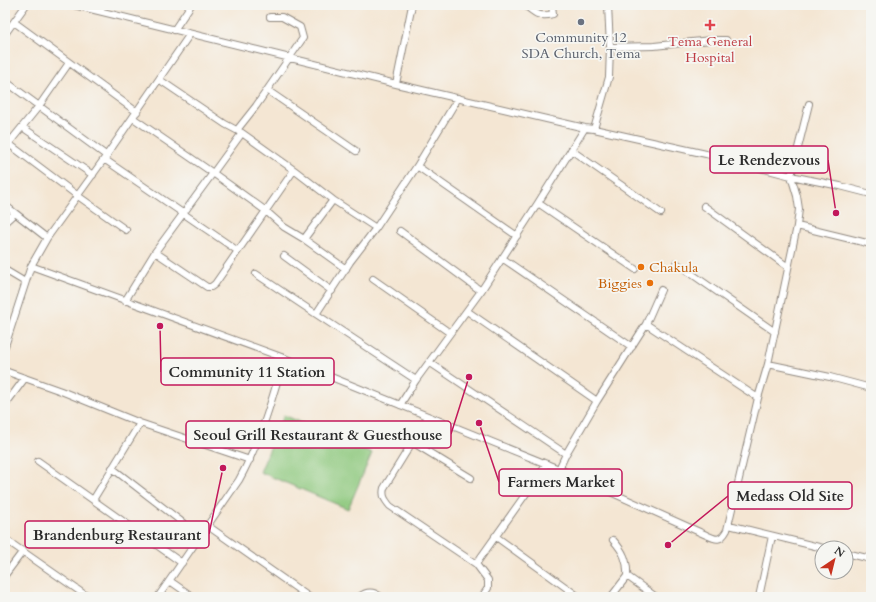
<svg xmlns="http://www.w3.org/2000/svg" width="876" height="602" font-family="Cardo,serif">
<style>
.green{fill:#8dc87d;stroke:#5c7a54}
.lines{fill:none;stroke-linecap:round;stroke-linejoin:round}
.minor-casing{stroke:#90887f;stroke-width:8}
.minor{stroke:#fff;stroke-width:6}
.worship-dot{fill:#6b7280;stroke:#f6f6f2;stroke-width:1.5}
.health-dot{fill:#e0444e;stroke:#f6f6f2;stroke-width:1.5}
.food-dot{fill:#e8710a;stroke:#f6f6f2;stroke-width:1.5}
.labels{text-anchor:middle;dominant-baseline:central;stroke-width:3.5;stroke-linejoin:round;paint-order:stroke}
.worship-label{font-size:14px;fill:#5b616d;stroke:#f6f6f2}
.health-label{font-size:14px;fill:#be3a42;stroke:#f6f6f2}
.food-label{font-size:14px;fill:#c56008;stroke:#f6f6f2;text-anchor:start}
.leader{fill:none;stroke:#c2185b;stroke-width:1.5}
.callout-dot{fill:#c2185b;stroke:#f6f6f2;stroke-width:1.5}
.callout{fill:#f6f6f2;stroke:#c2185b;stroke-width:1.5}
.callout-label{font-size:15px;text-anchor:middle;font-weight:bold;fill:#2b2b2b}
</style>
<rect width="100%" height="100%" fill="#f6f6f2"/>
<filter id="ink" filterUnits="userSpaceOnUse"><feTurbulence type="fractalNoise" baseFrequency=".025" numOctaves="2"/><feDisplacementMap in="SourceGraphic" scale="8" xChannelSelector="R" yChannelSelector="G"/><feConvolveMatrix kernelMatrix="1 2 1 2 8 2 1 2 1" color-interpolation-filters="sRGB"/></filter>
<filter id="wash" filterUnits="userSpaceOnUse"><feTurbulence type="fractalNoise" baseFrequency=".012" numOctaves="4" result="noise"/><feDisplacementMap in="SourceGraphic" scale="16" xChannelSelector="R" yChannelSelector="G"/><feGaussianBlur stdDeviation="0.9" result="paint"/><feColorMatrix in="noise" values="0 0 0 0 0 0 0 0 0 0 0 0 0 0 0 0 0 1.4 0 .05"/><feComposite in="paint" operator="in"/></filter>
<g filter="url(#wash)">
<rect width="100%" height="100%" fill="#f4e6d3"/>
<path class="green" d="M284,415L372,453L348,509L260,472Z"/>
</g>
<g filter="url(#ink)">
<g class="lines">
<defs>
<path id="minor" d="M74,5L396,84L585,128L594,129L706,154L791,176L840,186L871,194
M525,5C535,13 539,18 553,14L552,5
M14,22L137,112
M174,30L191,5
M5,34L26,5
M610,47L654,46L711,40H726
M160,80L225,124L242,133L294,170L333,200L376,228
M5,81L107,156
M396,84L412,5
M267,90L356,151
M458,98L417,166L517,236
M22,127L93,175
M594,129L609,77L610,47L608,5
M237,130L256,106L303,38L300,27L282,17H270
M242,133L213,173L266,211L284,227L304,239L346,269
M5,141L78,196L126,230
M5,148L39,106L69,63
M571,150L661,213
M104,159L238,251
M538,203L635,269
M5,205L15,213
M704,206L788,267
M5,222L15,213L47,238
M797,226L871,244
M400,231L481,291
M304,239L333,200
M155,252L207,287H211L215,284L294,170
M284,256L332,291
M502,258L632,347
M676,263L775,332
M31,266L284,358L559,469L704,534C715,539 720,543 727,530L758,398L768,364L797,226L799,209L797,196L791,176L809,104
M5,270L25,282
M256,274L316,314
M373,279L450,333
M125,301L155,252L213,173L133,118
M467,311L597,401
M646,324L661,290
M5,346L31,266L47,238L104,159L190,34
M429,362L566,454L559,469
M768,364L830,377L871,388
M5,371L61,391L140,423L250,460
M416,380L316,314L350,262L376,228L417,166
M5,405L25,378
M400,405L416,380L481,291L538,203L585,128
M428,417L384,488C382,496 385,500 390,506L476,564L488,580V588L482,597
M412,442L471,478
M566,454L597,401L646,324L758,398
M38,461L182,563
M112,468L200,536
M93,500L140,423
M729,525L823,548
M208,526L309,597
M495,536L579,597
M5,539L88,597
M613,540C623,551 628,561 627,576
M846,553L871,559
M476,564L547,464
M5,575L23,551
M170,581L193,597
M158,597L239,480C260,442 272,400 284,358
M359,597C367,591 373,591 381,597
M611,597L627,576L656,597
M759,597L772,536"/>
</defs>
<use href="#minor" class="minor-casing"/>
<use href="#minor" class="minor"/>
</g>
</g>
<circle class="worship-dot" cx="581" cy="22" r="4"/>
<path class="health-dot" d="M708 19h4v4h4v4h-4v4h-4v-4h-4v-4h4z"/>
<g class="food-dot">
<circle cx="641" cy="267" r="4"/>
<circle cx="650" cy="283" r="4"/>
</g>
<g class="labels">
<g class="worship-label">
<text x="581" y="37">Community 12<tspan x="581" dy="16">SDA Church, Tema</tspan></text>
</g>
<g class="health-label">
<text x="710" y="41">Tema General<tspan x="710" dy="16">Hospital</tspan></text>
</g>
<g class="food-label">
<text x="649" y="267">Chakula</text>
<text x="642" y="283" text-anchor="end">Biggies</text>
</g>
</g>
<path class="leader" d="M836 213L828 160M160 326L161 372M469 377L451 434M479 423L499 482M668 545L728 496M223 468L209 534"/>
<g class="callout-dot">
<circle cx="836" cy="213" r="4"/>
<circle cx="160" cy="326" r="4"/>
<circle cx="469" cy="377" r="4"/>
<circle cx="479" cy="423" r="4"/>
<circle cx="668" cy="545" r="4"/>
<circle cx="223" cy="468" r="4"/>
</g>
<g class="callout">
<rect x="710" y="146" width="118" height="27" rx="4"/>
<rect x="161" y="358" width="173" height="27" rx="4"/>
<rect x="186" y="421" width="265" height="27" rx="4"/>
<rect x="499" y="469" width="123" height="27" rx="4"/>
<rect x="728" y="482" width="124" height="27" rx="4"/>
<rect x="25" y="521" width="184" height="27" rx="4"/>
</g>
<g class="callout-label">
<text x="769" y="165">Le Rendezvous</text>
<text x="247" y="377">Community 11 Station</text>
<text x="318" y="440">Seoul Grill Restaurant &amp; Guesthouse</text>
<text x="561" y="487">Farmers Market</text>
<text x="790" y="501">Medass Old Site</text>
<text x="117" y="540">Brandenburg Restaurant</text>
</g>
<rect width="876" height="602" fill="none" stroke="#f6f6f2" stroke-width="20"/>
<g transform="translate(834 560) rotate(35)"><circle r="19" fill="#f6f6f2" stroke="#a5a5a2"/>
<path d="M0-3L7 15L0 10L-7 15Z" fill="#c8321e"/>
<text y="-6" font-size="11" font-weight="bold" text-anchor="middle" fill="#2b2b2b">N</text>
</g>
</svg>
